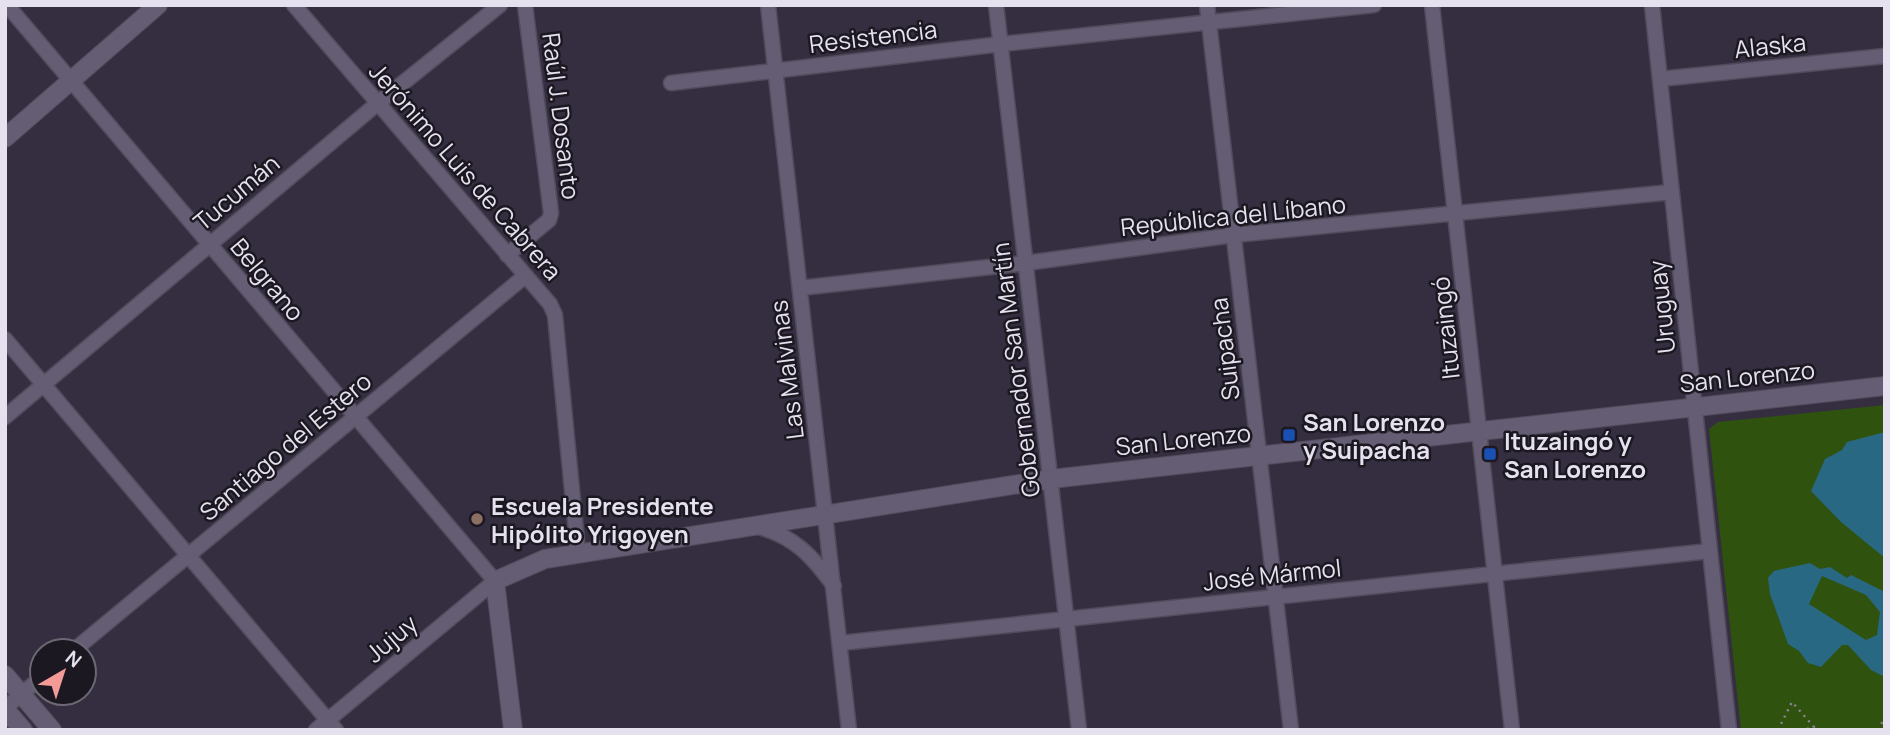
<svg xmlns="http://www.w3.org/2000/svg" width="1890" height="735" font-family="Manrope,sans-serif">
<style>
.green{fill:#30520f}
.water{fill:#286883;fill-rule:evenodd}
.lines{fill:none;stroke-linecap:round;stroke-linejoin:round}
.street-casing{stroke:#514b5b;stroke-width:17}
.secondary-casing{stroke:#514b5b;stroke-width:20}
.path{stroke:#898393;stroke-width:2.5;stroke-dasharray:2 5;stroke-linecap:butt}
.street{stroke:#655d73;stroke-width:14}
.secondary{stroke:#655d73;stroke-width:18}
.transit-dot{fill:#1a4fb4;stroke:#1b1821;stroke-width:2.5}
.education-dot{fill:#8d6e63;stroke:#1b1821;stroke-width:2.5}
.labels{text-anchor:middle;dominant-baseline:central;stroke-width:5;stroke-linejoin:round;paint-order:stroke}
.street-label{font-size:24px;fill:#e6e1ee;stroke:#1b1821}
.poi-label{font-size:24px;font-weight:bold;fill:#e6e1ee;stroke:#1b1821;text-anchor:start}
</style>
<rect width="100%" height="100%" fill="#352e41"/>
<path class="green" d="M1885,405V730H1741L1709,429L1718,422Z"/>
<path class="water" d="M1885,432V558L1841,522L1811,491L1825,459L1842,450L1847,442Z
M1810,563L1820,569L1830,567L1847,578L1851,575L1885,592V677L1871,670L1848,645H1842L1821,667L1808,663L1799,651L1788,644L1770,594L1768,578L1774,571ZM1822,576L1866,595L1880,612L1877,635L1866,640L1809,604Z"/>
<g class="lines">
<defs>
<path id="street" d="M7,5L495,581L316,730
M294,5L550,304L555,315L578,552
M768,5L849,730
M996,5L1079,730
M1207,5L1291,730
M1432,5L1512,730
M1652,5L1729,730
M1660,79L1885,56
M671,83L1001,44L1374,5
M507,255L549,220L551,213L525,5
M800,288L1026,263L1234,235L1672,192
M5,339L336,730
M5,417L378,103L500,5
M759,527C795,537 812,556 834,586
M840,643L1710,551
M73,651L525,276
M5,708L42,677"/>
<path id="secondary" d="M5,138L158,5
M5,675L52,730
M5,709L23,730
M513,730L495,581L545,559L1051,479L1885,386"/>
</defs>
<use href="#street" class="street-casing"/>
<use href="#secondary" class="secondary-casing"/>
<path class="path" d="M1778,730L1792,702L1814,727L1803,730
M1818,730H1833
M1878,730L1885,717"/>
<use href="#street" class="street"/>
<use href="#secondary" class="secondary"/>
</g>
<g class="transit-dot">
<rect x="1282" y="428" width="14" height="14" rx="3.5"/>
<rect x="1483" y="447" width="14" height="14" rx="3.5"/>
</g>
<circle class="education-dot" cx="477" cy="519" r="7"/>
<g class="labels">
<g class="street-label">
<text transform="translate(873 36) rotate(-7)">Resistencia</text>
<text transform="translate(1770 45) rotate(-6)">Alaska</text>
<text transform="translate(562 116) rotate(83)">Raúl J. Dosanto</text>
<text transform="translate(466 171) rotate(49)">Jerónimo Luis de Cabrera</text>
<text transform="translate(236 192) rotate(-40)">Tucumán</text>
<text transform="translate(1233 215) rotate(-6)">República del Líbano</text>
<text transform="translate(268 279) rotate(50)">Belgrano</text>
<text transform="translate(1661 307) rotate(-96)">Uruguay</text>
<text transform="translate(1445 328) rotate(-96)">Ituzaingó</text>
<text transform="translate(1224 349) rotate(-97)">Suipacha</text>
<text transform="translate(786 370) rotate(-97)">Las Malvinas</text>
<text transform="translate(1015 370) rotate(-97)">Gobernador San Martín</text>
<text transform="translate(1747 376) rotate(-6)">San Lorenzo</text>
<text transform="translate(1183 439) rotate(-6)">San Lorenzo</text>
<text transform="translate(285 446) rotate(-40)">Santiago del Estero</text>
<text transform="translate(1272 574) rotate(-6)">José Mármol</text>
<text transform="translate(391 638) rotate(-40)">Jujuy</text>
</g>
<g class="poi-label">
<text x="1303" y="421">San Lorenzo<tspan x="1303" dy="28">y Suipacha</tspan></text>
<text x="1504" y="440">Ituzaingó y<tspan x="1504" dy="28">San Lorenzo</tspan></text>
<text x="491" y="505">Escuela Presidente<tspan x="491" dy="28">Hipólito Yrigoyen</tspan></text>
</g>
</g>
<rect width="1890" height="735" fill="none" stroke="#e6e1ee" stroke-width="14"/>
<g transform="translate(63 672) rotate(39)"><circle r="33" fill="#1b1821" stroke="#6c6873" stroke-width="2"/>
<path d="M0-5L12 26L0 18L-12 26Z" fill="#f59b97"/>
<text y="-10" font-size="19" font-weight="bold" text-anchor="middle" fill="#e6e1ee">N</text>
</g>
</svg>
